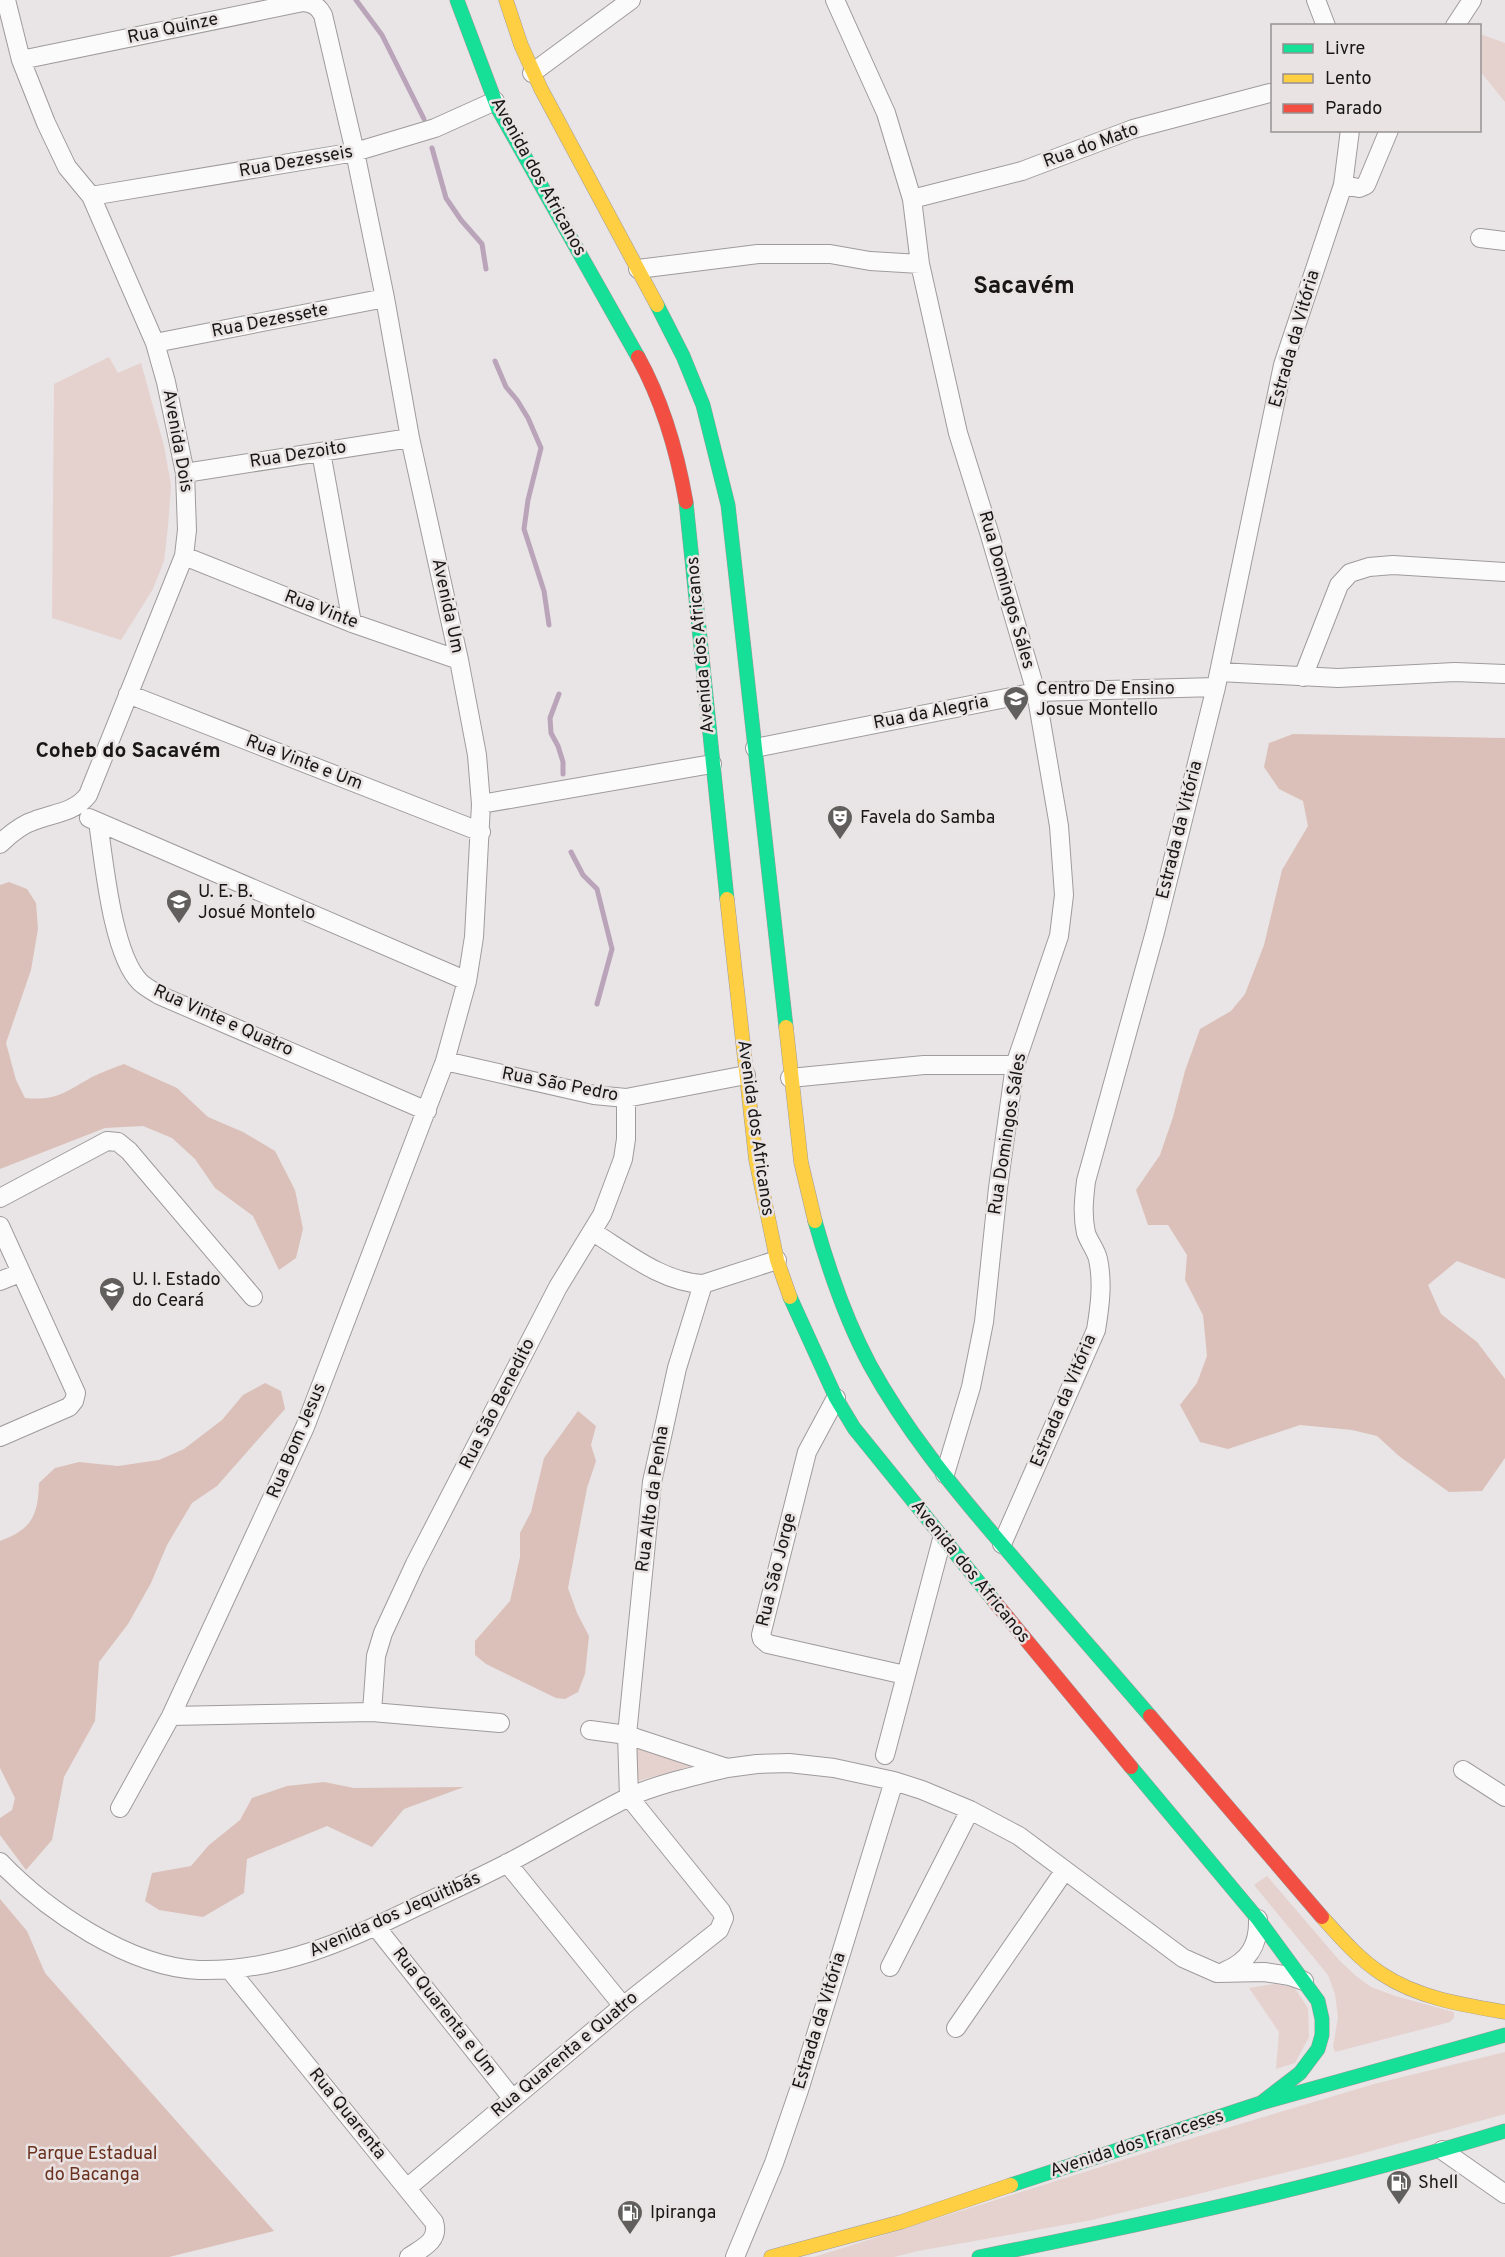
<svg xmlns="http://www.w3.org/2000/svg" width="1505" height="2257" font-family="Overpass,sans-serif">
<style>
.green{fill:#e5d2ce}
.forest{fill:#dbc0b9}
.lines{fill:none;stroke-linecap:round;stroke-linejoin:round}
.stream{stroke:#b9a4b9;stroke-width:5}
.street-casing{stroke:#9f9b9c;stroke-width:20}
.fast-casing{stroke:#9f9b9c;stroke-width:15}
.slow-casing{stroke:#9f9b9c;stroke-width:15}
.jam-casing{stroke:#9f9b9c;stroke-width:15}
.street{stroke:#fcfbfb;stroke-width:18}
.fast{stroke:#16e098;stroke-width:14}
.slow{stroke:#ffcf43;stroke-width:14}
.jam{stroke:#f24e42;stroke-width:14}
.labels{text-anchor:middle;dominant-baseline:central;stroke-width:5;stroke-linejoin:round;paint-order:stroke}
.street-label{font-size:18px;fill:#181616;stroke:#eae3e4}
.poi-label{font-size:18px;fill:#181616;stroke:#eae3e4;text-anchor:start}
.park-label{font-size:18px;fill:#69311e;stroke:#eae3e4}
.quarter-label{font-size:21px;font-weight:bold;fill:#181616;stroke:#eae3e4}
.district-label{font-size:24px;font-weight:bold;fill:#181616;stroke:#eae3e4}
</style>
<rect width="100%" height="100%" fill="#e9e4e5"/>
<path class="green" d="M1480,34L1505,43V102L1480,71Z
M109,357L118,373L141,363L164,446L171,485L168,526L164,561L153,589L121,640L52,618L54,384Z
M635,1748L693,1766L634,1782Z
M1267,1876L1339,1960L1356,1976L1371,1987L1395,1996L1454,2012V2018L1450,2022L1335,2052L1333,2047L1338,2017L1335,1994L1328,1975L1254,1885Z
M1274,1984L1294,1987L1308,2008L1309,2037L1295,2063L1276,2069L1279,2032L1249,1988Z
M1505,2052V2114L1353,2156L1092,2220L918,2251L894,2257H814L1193,2138L1374,2084Z"/>
<path class="forest" d="M1293,734L1505,738V1279L1457,1261L1428,1285L1441,1314L1477,1342L1505,1379V1458L1482,1491L1449,1492L1399,1456L1377,1436L1352,1430L1300,1425L1228,1449L1200,1442L1180,1405L1197,1383L1207,1356L1203,1315L1185,1280L1187,1255L1168,1225H1148L1136,1190L1160,1155L1173,1117L1185,1071L1200,1029L1231,1011L1245,994L1264,945L1282,870L1308,826L1303,801L1279,789L1264,767L1269,743Z
M9,882L27,889L36,903L38,929L31,970L6,1043L16,1080L25,1098C57,1101 65,1092 92,1077C102,1072 113,1068 124,1064L177,1088L208,1117L243,1132L275,1151L295,1190L303,1229L296,1258L279,1270L253,1216L215,1188L195,1159L172,1138L143,1126L105,1128L0,1169V885Z
M265,1383L281,1391L285,1409L217,1486L192,1503L167,1545L151,1583L128,1624L99,1662L95,1721L64,1777L52,1840L26,1870L0,1835V1818L12,1810L15,1798L0,1768V1541C32,1529 38,1516 39,1483L55,1468L79,1462L118,1466L159,1460L184,1449L222,1420L243,1395Z
M578,1411L596,1426L591,1445L596,1461L587,1488L568,1588L577,1613L589,1636L585,1674L578,1692L565,1699L556,1698L486,1664L475,1655V1641L510,1601L520,1557V1533L531,1512L544,1458Z
M324,1782L354,1788L464,1787L404,1809L372,1847L327,1826L247,1859L244,1893L203,1917L159,1910L145,1901L152,1873L191,1866L209,1845L240,1820L252,1798L287,1786Z
M0,1899L27,1931L45,1973L274,2231L169,2257H0Z"/>
<g class="lines">
<path class="stream" d="M356,0L382,35L424,119
M432,148L446,198L461,220L482,244L486,269
M495,361L506,387L517,400L528,418L541,448L528,500L524,529L544,591L549,625
M559,694L550,718L551,733L558,746L563,762V774
M571,852L583,875L597,889L612,949L597,1004"/>
<defs>
<path id="street" d="M835,0L886,113L912,199L920,264L958,433L989,532L1036,692L1059,826L1064,895L1059,936L1015,1065L998,1188L984,1322L971,1387L945,1474
M1316,0L1326,26
M1455,26L1472,0
M21,60L303,2C313,3 318,6 323,15L355,152L385,298L410,438L459,660L477,755L481,804L474,937L467,981L445,1061L305,1427L171,1716L120,1808
M532,73L631,0
M1343,185L1359,188L1366,185L1389,130
M91,196L355,152L435,128L495,101
M912,199L1022,171L1133,129L1270,93
M1480,238L1505,241
M638,269L758,254H830L870,261L920,264
M155,343L385,298
M321,452L352,623
M185,473L410,438
M184,556L352,623L459,660
M1219,672L1338,678L1455,672L1505,674
M1303,677L1339,585L1350,573L1369,567L1393,565L1505,572
M128,694L481,832
M755,748L1036,692L1216,687
M481,804L712,764
M89,818L467,981
M98,822C104,861 112,954 140,982C145,987 153,991 159,995L427,1111
M0,844C10,834 23,824 36,820C55,813 75,812 88,795L184,556L187,530L185,473L166,382L155,343L91,196L67,167L46,123L21,60L6,0
M445,1061L594,1095L626,1098L746,1075
M790,1078L924,1065H1015
M0,1198L107,1141L118,1142L129,1151L253,1297
M0,1226L76,1393L74,1401L69,1407L0,1437
M593,1232C627,1253 662,1282 703,1284L777,1260
M0,1281L20,1273
M836,1398L807,1452L761,1635L762,1639L768,1644L905,1675
M1002,1544L1096,1330C1100,1306 1103,1282 1098,1259C1096,1250 1089,1242 1086,1233C1082,1215 1084,1198 1086,1181L1155,932L1216,687L1283,365L1343,185L1350,130
M372,1712L376,1656L383,1633L415,1564L558,1287L602,1215L623,1159L626,1139V1098
M171,1716L372,1712L500,1723
M590,1730L627,1735L727,1768L757,1764L789,1763L834,1768L894,1781L922,1790L970,1810L1019,1836L1183,1958L1217,1973L1264,1972L1290,1976L1304,1981
M885,1755L942,1539
M1463,1770L1505,1797
M0,1862C47,1911 129,1967 199,1970C276,1972 347,1941 414,1908C446,1893 477,1879 508,1863C548,1842 587,1818 627,1798C654,1785 698,1775 727,1768
M507,1863L623,2006
M376,1927L512,2098
M890,1967L970,1810
M229,1969L434,2222C440,2241 422,2248 409,2257
M1225,1971C1249,1961 1259,1945 1258,1919
M956,2028L1065,1870
M1442,2150L1505,2194
M407,2188L623,2006L719,1930L724,1918L721,1911L629,1797L627,1735L652,1482L677,1368L703,1284
M735,2257L774,2163L799,2090L894,1781"/>
<path id="fast" d="M457,0L498,109L638,357
M657,305L683,356L703,405L728,505L786,1027
M686,502L727,899
M815,1221C829,1271 846,1320 870,1365C905,1429 952,1486 999,1541C1049,1600 1100,1658 1150,1716
M790,1297L836,1398L854,1428L994,1601
M1131,1767L1258,1919L1318,2001L1322,2019V2035L1318,2049L1300,2073L1261,2103
M1011,2185L1261,2103L1505,2035
M979,2257C1156,2222 1332,2184 1505,2131"/>
<path id="slow" d="M506,0L521,45L541,89L657,305
M727,899L756,1160L777,1260L790,1297
M786,1027L801,1162L815,1221
M1322,1917C1340,1937 1359,1959 1382,1974C1418,1998 1464,2005 1505,2012
M771,2257L901,2222L1011,2185"/>
<path id="jam" d="M638,357C663,402 677,451 686,502
M994,1601L1131,1767
M1150,1716L1322,1917"/>
</defs>
<use href="#street" class="street-casing"/>
<use href="#fast" class="fast-casing"/>
<use href="#slow" class="slow-casing"/>
<use href="#jam" class="jam-casing"/>
<use href="#street" class="street"/>
<use href="#fast" class="fast"/>
<use href="#slow" class="slow"/>
<use href="#jam" class="jam"/>
</g>
<defs>
<symbol id="school-pin" viewBox="-11 -11 22 30"><path d="M0 17L-7.5 6A9.5 9.5 0 1 1 7.5 6Z" fill="#615e5e" stroke="#eae3e4"/><path d="M0-5L7-2L0 1L-7-2ZM-4 1L0 2.5L4 1V4Q0 6-4 4Z" fill="#fff"/></symbol>
<symbol id="theatre-pin" viewBox="-11 -11 22 30"><path d="M0 17L-7.5 6A9.5 9.5 0 1 1 7.5 6Z" fill="#615e5e" stroke="#eae3e4"/><path d="M-5-5.5Q0-4 5-5.5V0Q5 5 0 6Q-5 5-5 0ZM-3.3-2.5H-1v1.5H-3.3ZM1-2.5H3.3v1.5H1ZM-2.8 1Q0 5.5 2.8 1Z" fill="#fff"/></symbol>
<symbol id="fuel-pin" viewBox="-11 -11 22 30"><path d="M0 17L-7.5 6A9.5 9.5 0 1 1 7.5 6Z" fill="#615e5e" stroke="#eae3e4"/><path d="M-5.5-6h7V0h2V4h1.3V-2.5L3-4.5l.8-.8L6-3V5H2.5V1h-1V6h-7ZM-4.2-4.7v3.2H.2V-4.7Z" fill="#fff"/></symbol>
</defs>
<g fill-rule="evenodd">
<use href="#school-pin" x="1001" y="684" width="30" height="40"/>
<use href="#theatre-pin" x="825" y="803" width="30" height="40"/>
<use href="#school-pin" x="164" y="887" width="30" height="40"/>
<use href="#school-pin" x="97" y="1275" width="30" height="40"/>
<use href="#fuel-pin" x="1384" y="2168" width="30" height="40"/>
<use href="#fuel-pin" x="615" y="2198" width="30" height="40"/>
</g>
<g class="labels">
<g class="street-label">
<text transform="translate(173 29) rotate(-12)">Rua Quinze</text>
<text transform="translate(1091 146) rotate(-20)">Rua do Mato</text>
<text transform="translate(296 162) rotate(-10)">Rua Dezesseis</text>
<text transform="translate(538 177) rotate(61)">Avenida dos Africanos</text>
<text transform="translate(270 321) rotate(-11)">Rua Dezessete</text>
<text transform="translate(1295 339) rotate(-74)">Estrada da Vitória</text>
<text transform="translate(177 441) rotate(80)">Avenida Dois</text>
<text transform="translate(298 455) rotate(-9)">Rua Dezoito</text>
<text transform="translate(1006 590) rotate(74)">Rua Domingos Sáles</text>
<text transform="translate(447 606) rotate(78)">Avenida Um</text>
<text transform="translate(321 610) rotate(21)">Rua Vinte</text>
<text transform="translate(701 645) rotate(-95)">Avenida dos Africanos</text>
<text transform="translate(931 713) rotate(-11)">Rua da Alegria</text>
<text transform="translate(304 763) rotate(21)">Rua Vinte e Um</text>
<text transform="translate(1180 830) rotate(-76)">Estrada da Vitória</text>
<text transform="translate(223 1021) rotate(24)">Rua Vinte e Quatro</text>
<text transform="translate(560 1085) rotate(11)">Rua São Pedro</text>
<text transform="translate(755 1128) rotate(82)">Avenida dos Africanos</text>
<text transform="translate(1008 1134) rotate(-81)">Rua Domingos Sáles</text>
<text transform="translate(1064 1401) rotate(-67)">Estrada da Vitória</text>
<text transform="translate(498 1404) rotate(-63)">Rua São Benedito</text>
<text transform="translate(297 1441) rotate(-67)">Rua Bom Jesus</text>
<text transform="translate(653 1499) rotate(-82)">Rua Alto da Penha</text>
<text transform="translate(777 1570) rotate(-76)">Rua São Jorge</text>
<text transform="translate(970 1572) rotate(51)">Avenida dos Africanos</text>
<text transform="translate(395 1915) rotate(-24)">Avenida dos Jequitibás</text>
<text transform="translate(444 2012) rotate(52)">Rua Quarenta e Um</text>
<text transform="translate(820 2021) rotate(-73)">Estrada da Vitória</text>
<text transform="translate(565 2055) rotate(-40)">Rua Quarenta e Quatro</text>
<text transform="translate(347 2114) rotate(51)">Rua Quarenta</text>
<text transform="translate(1137 2144) rotate(-18)">Avenida dos Franceses</text>
</g>
<g class="poi-label">
<text x="1036" y="689">Centro De Ensino<tspan x="1036" dy="21">Josue Montello</tspan></text>
<text x="860" y="818">Favela do Samba</text>
<text x="198" y="892">U. E. B.<tspan x="198" dy="21">Josué Montelo</tspan></text>
<text x="132" y="1280">U. I. Estado<tspan x="132" dy="21">do Ceará</tspan></text>
<text x="1418" y="2183">Shell</text>
<text x="650" y="2213">Ipiranga</text>
</g>
<g class="park-label">
<text x="92" y="2154">Parque Estadual<tspan x="92" dy="21">do Bacanga</tspan></text>
</g>
<g class="quarter-label">
<text x="128" y="751">Coheb do Sacavém</text>
</g>
<g class="district-label">
<text x="1024" y="287">Sacavém</text>
</g>
</g>
<rect x="1271" y="24" width="210" height="108" fill="#eae3e4" stroke="#969192" stroke-width="1.5"/>
<rect x="1283" y="44" width="30" height="9" fill="#16e098" stroke="#969192" stroke-width="1.5"/>
<text x="1325" y="54" font-size="18" fill="#181616">Livre</text>
<rect x="1283" y="74" width="30" height="9" fill="#ffcf43" stroke="#969192" stroke-width="1.5"/>
<text x="1325" y="84" font-size="18" fill="#181616">Lento</text>
<rect x="1283" y="104" width="30" height="9" fill="#f24e42" stroke="#969192" stroke-width="1.5"/>
<text x="1325" y="114" font-size="18" fill="#181616">Parado</text>
</svg>
